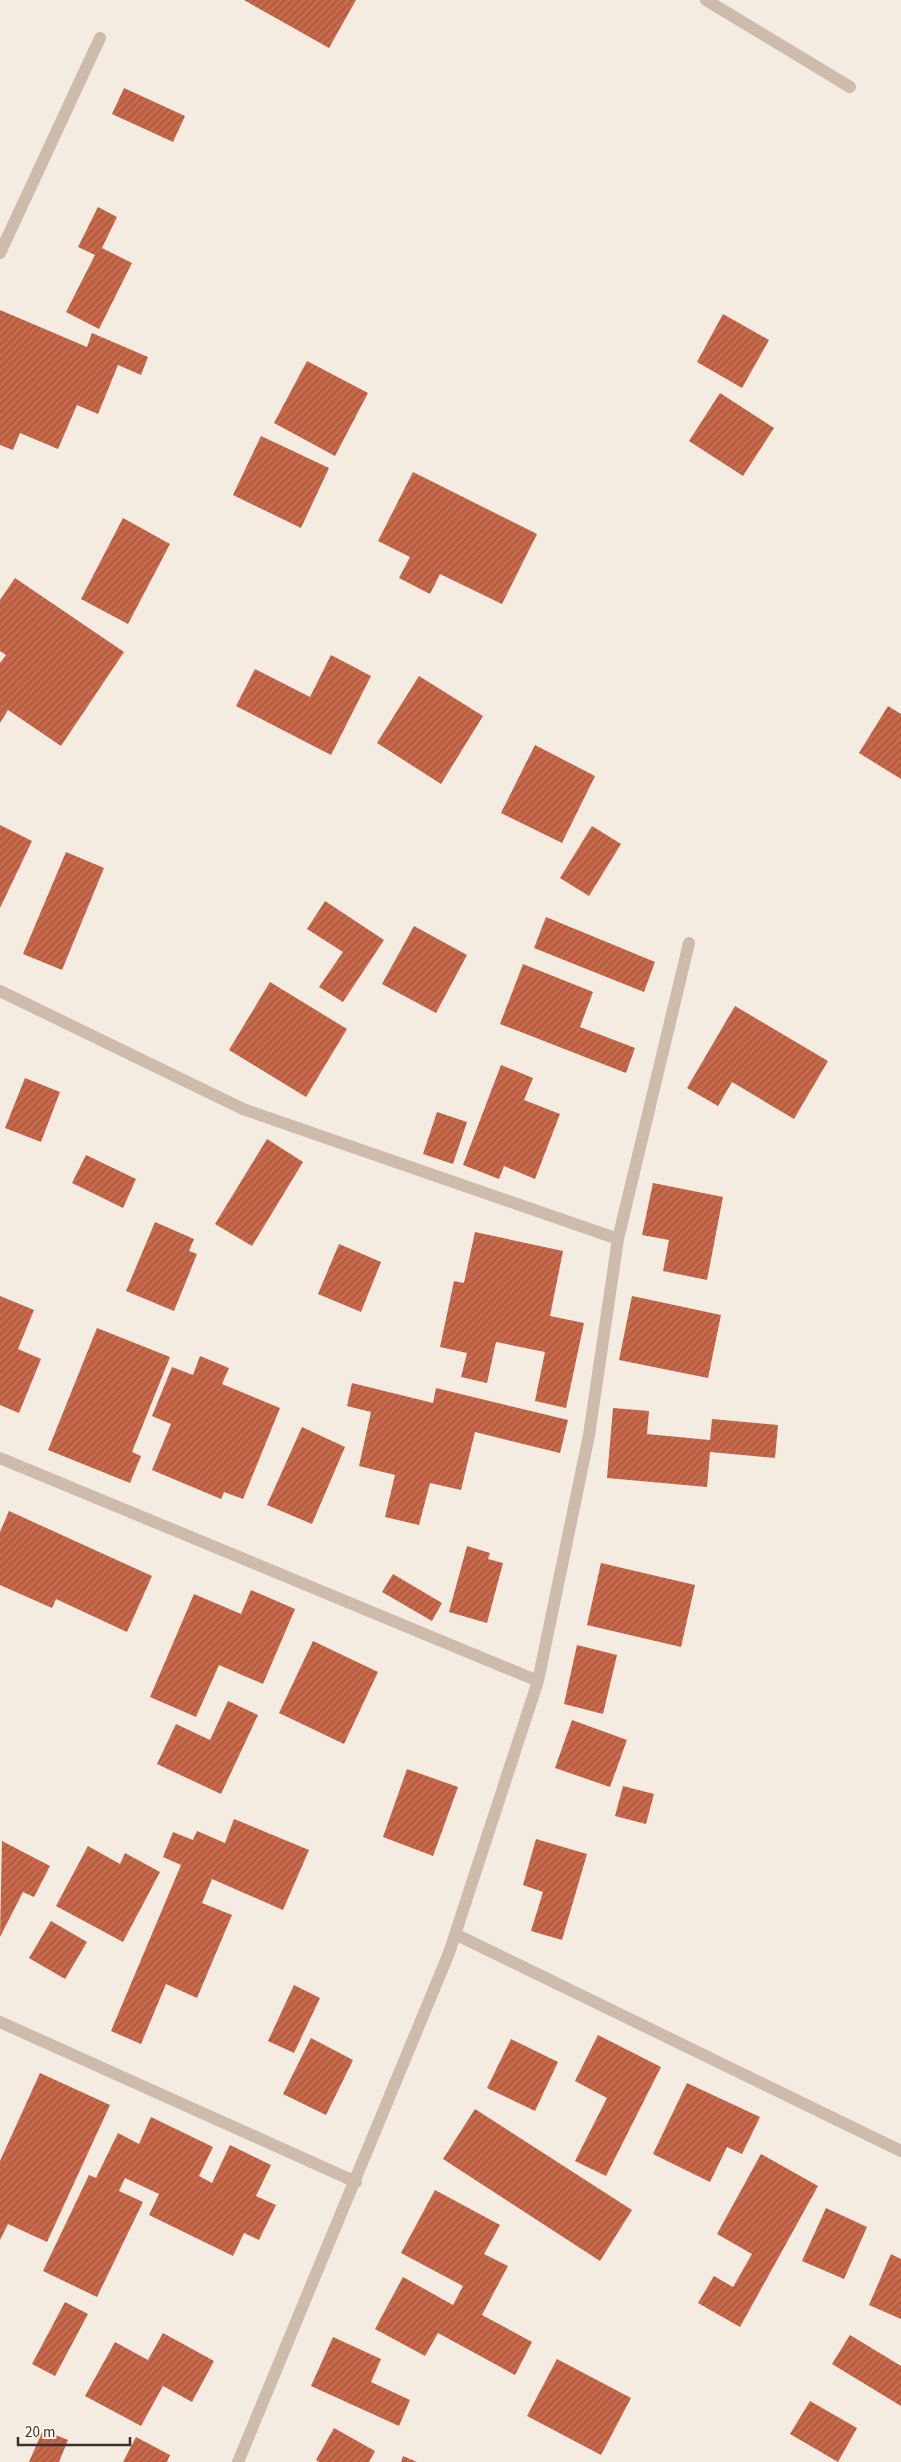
<svg xmlns="http://www.w3.org/2000/svg" width="901" height="2462" font-family="'Source Sans 3',sans-serif">
<style>
.building{fill:url(#building-hatch)}
.lines{fill:none;stroke-linecap:round;stroke-linejoin:round}
.minor{stroke:#cdbbac;stroke-width:12}
</style>
<defs>
<pattern id="building-hatch" width="6" height="6" patternUnits="userSpaceOnUse" patternTransform="scale(1.25)"><rect width="6" height="6" fill="#c8694b"/><path d="M-1 1l2-2M0 6l6-6M5 7l2-2" fill="none" stroke="#a4573f"/></pattern>
</defs>
<rect width="100%" height="100%" fill="#f4ebe1"/>
<path class="building" d="M244,0H356L329,48Z
M124,88L185,116L173,142L112,114Z
M98,207L117,217L102,248L132,263L99,329L66,312L95,255L78,247Z
M0,310L87,347L92,333L148,357L141,375L118,365L98,414L77,405L58,449L20,433L13,450L0,445Z
M723,314L769,340L742,388L697,362Z
M307,361L368,393L335,456L274,423Z
M720,393L774,428L743,476L689,441Z
M261,436L329,468L301,528L233,495Z
M413,472L537,534L502,604L440,574L430,594L399,578L410,557L378,541Z
M123,518L170,544L128,624L81,599Z
M15,578L124,652L61,746L8,710L0,723V663L6,655L0,651V600Z
M331,655L371,676L331,755L236,706L255,669L310,697Z
M419,676L483,716L441,784L377,743Z
M888,706L901,714V779L859,753Z
M535,745L595,776L562,843L501,813Z
M0,825L32,841L0,908Z
M592,826L621,844L589,896L560,878Z
M66,852L104,868L62,970L23,954Z
M325,901L384,940L343,1002L319,987L343,952L307,929Z
M546,917L655,962L644,992L534,948Z
M414,926L467,955L436,1013L382,984Z
M523,964L593,992L580,1027L635,1048L626,1073L500,1024Z
M270,982L347,1029L306,1097L229,1050Z
M735,1006L828,1061L794,1119L732,1082L718,1106L687,1088Z
M501,1065L533,1078L524,1100L560,1114L535,1179L504,1166L499,1179L463,1165Z
M25,1078L60,1092L41,1142L5,1128Z
M437,1112L467,1122L453,1164L423,1154Z
M267,1139L303,1162L252,1246L215,1224Z
M86,1155L136,1179L123,1208L72,1183Z
M653,1183L723,1197L707,1280L663,1271L669,1240L642,1235Z
M155,1222L194,1239L189,1251L197,1254L174,1311L126,1291Z
M475,1232L563,1251L550,1316L584,1323L566,1408L535,1401L545,1352L496,1342L487,1383L461,1377L467,1353L440,1347L454,1281L464,1283Z
M339,1244L381,1262L361,1312L318,1294Z
M0,1296L34,1310L18,1349L41,1359L19,1413L0,1405Z
M632,1296L721,1315L708,1378L619,1360Z
M97,1328L170,1357L132,1452L141,1456L130,1483L48,1450Z
M200,1356L229,1368L222,1384L280,1408L243,1499L224,1492L221,1499L152,1470L171,1424L152,1416L172,1367L193,1375Z
M352,1383L433,1403L436,1388L568,1420L560,1453L475,1432L461,1490L430,1483L419,1525L385,1517L395,1475L359,1466L371,1412L347,1406Z
M613,1408L649,1411L647,1434L710,1440L712,1419L778,1425L775,1458L710,1452L707,1487L607,1478Z
M302,1427L345,1447L312,1524L267,1505Z
M9,1511L152,1576L127,1632L56,1599L52,1608L0,1585V1532Z
M467,1546L490,1553L488,1559L503,1563L487,1623L449,1612Z
M601,1563L695,1585L681,1647L587,1625Z
M393,1574L442,1603L432,1621L382,1592Z
M251,1590L295,1609L263,1684L219,1665L196,1717L150,1697L194,1594L241,1614Z
M313,1641L378,1672L344,1744L279,1713Z
M577,1645L617,1655L603,1714L564,1704Z
M228,1701L258,1715L221,1794L157,1764L176,1724L210,1740Z
M572,1720L627,1740L610,1787L555,1768Z
M407,1769L458,1787L433,1856L383,1837Z
M623,1786L654,1794L646,1824L615,1816Z
M234,1819L309,1850L283,1910L212,1879L202,1903L232,1915L197,1998L166,1984L141,2044L111,2031L181,1865L163,1857L173,1832L193,1840L197,1831L225,1843Z
M536,1839L587,1854L562,1940L531,1931L543,1892L523,1885Z
M2,1841L50,1866L34,1897L23,1892L0,1937Z
M88,1846L120,1864L125,1853L160,1872L123,1942L56,1906Z
M51,1921L87,1942L65,1979L29,1958Z
M294,1985L320,1998L294,2053L268,2041Z
M598,2035L661,2067L606,2176L575,2161L607,2098L575,2081Z
M311,2038L353,2060L326,2115L283,2094Z
M511,2039L558,2062L535,2111L487,2088Z
M40,2073L110,2105L47,2242L8,2224L0,2240V2161Z
M687,2083L760,2117L742,2154L727,2147L710,2182L653,2154Z
M475,2109L632,2210L600,2261L443,2159Z
M151,2117L213,2147L199,2176L212,2183L230,2145L271,2165L256,2196L276,2205L259,2240L244,2233L233,2256L149,2215L159,2194L125,2178L119,2191L143,2202L97,2297L43,2271L89,2175L96,2178L118,2133L139,2144Z
M761,2154L818,2186L740,2327L698,2303L714,2276L733,2287L752,2254L717,2234Z
M435,2190L500,2225L484,2254L508,2266L482,2315L532,2342L515,2375L438,2333L425,2356L375,2329L403,2277L453,2305L463,2286L401,2253Z
M826,2208L867,2227L844,2279L802,2261Z
M891,2254L901,2259V2319L869,2305Z
M65,2302L88,2314L55,2376L32,2364Z
M163,2333L214,2361L192,2402L163,2386L141,2426L85,2396L115,2342L148,2360Z
M850,2335L901,2366V2406L832,2364Z
M333,2337L381,2359L371,2382L410,2400L399,2426L311,2386Z
M557,2359L631,2398L601,2455L527,2416Z
M810,2401L857,2428L838,2462L790,2434Z
M334,2428L375,2451L369,2462H319L316,2460Z
M43,2430L68,2440L59,2462H29Z
M136,2437L170,2455L167,2462H123Z
M403,2456L417,2462H401Z"/>
<g class="lines">
<path class="minor" d="M706,0L850,87
M0,253L100,38
M0,991L243,1109L618,1239
M0,1458L538,1681
M455,1934L901,2151
M0,2022L356,2182
M238,2462L449,1953L538,1681L589,1435L618,1239L689,943"/>
</g>
<path d="M18 2437v8h112v-8" fill="none" stroke="#3b302b" stroke-width="2.5"/>
<text x="25" y="2437" font-size="15" fill="#3b302b" stroke="#fbf5ee" stroke-width="4" paint-order="stroke">20 m</text>
</svg>
